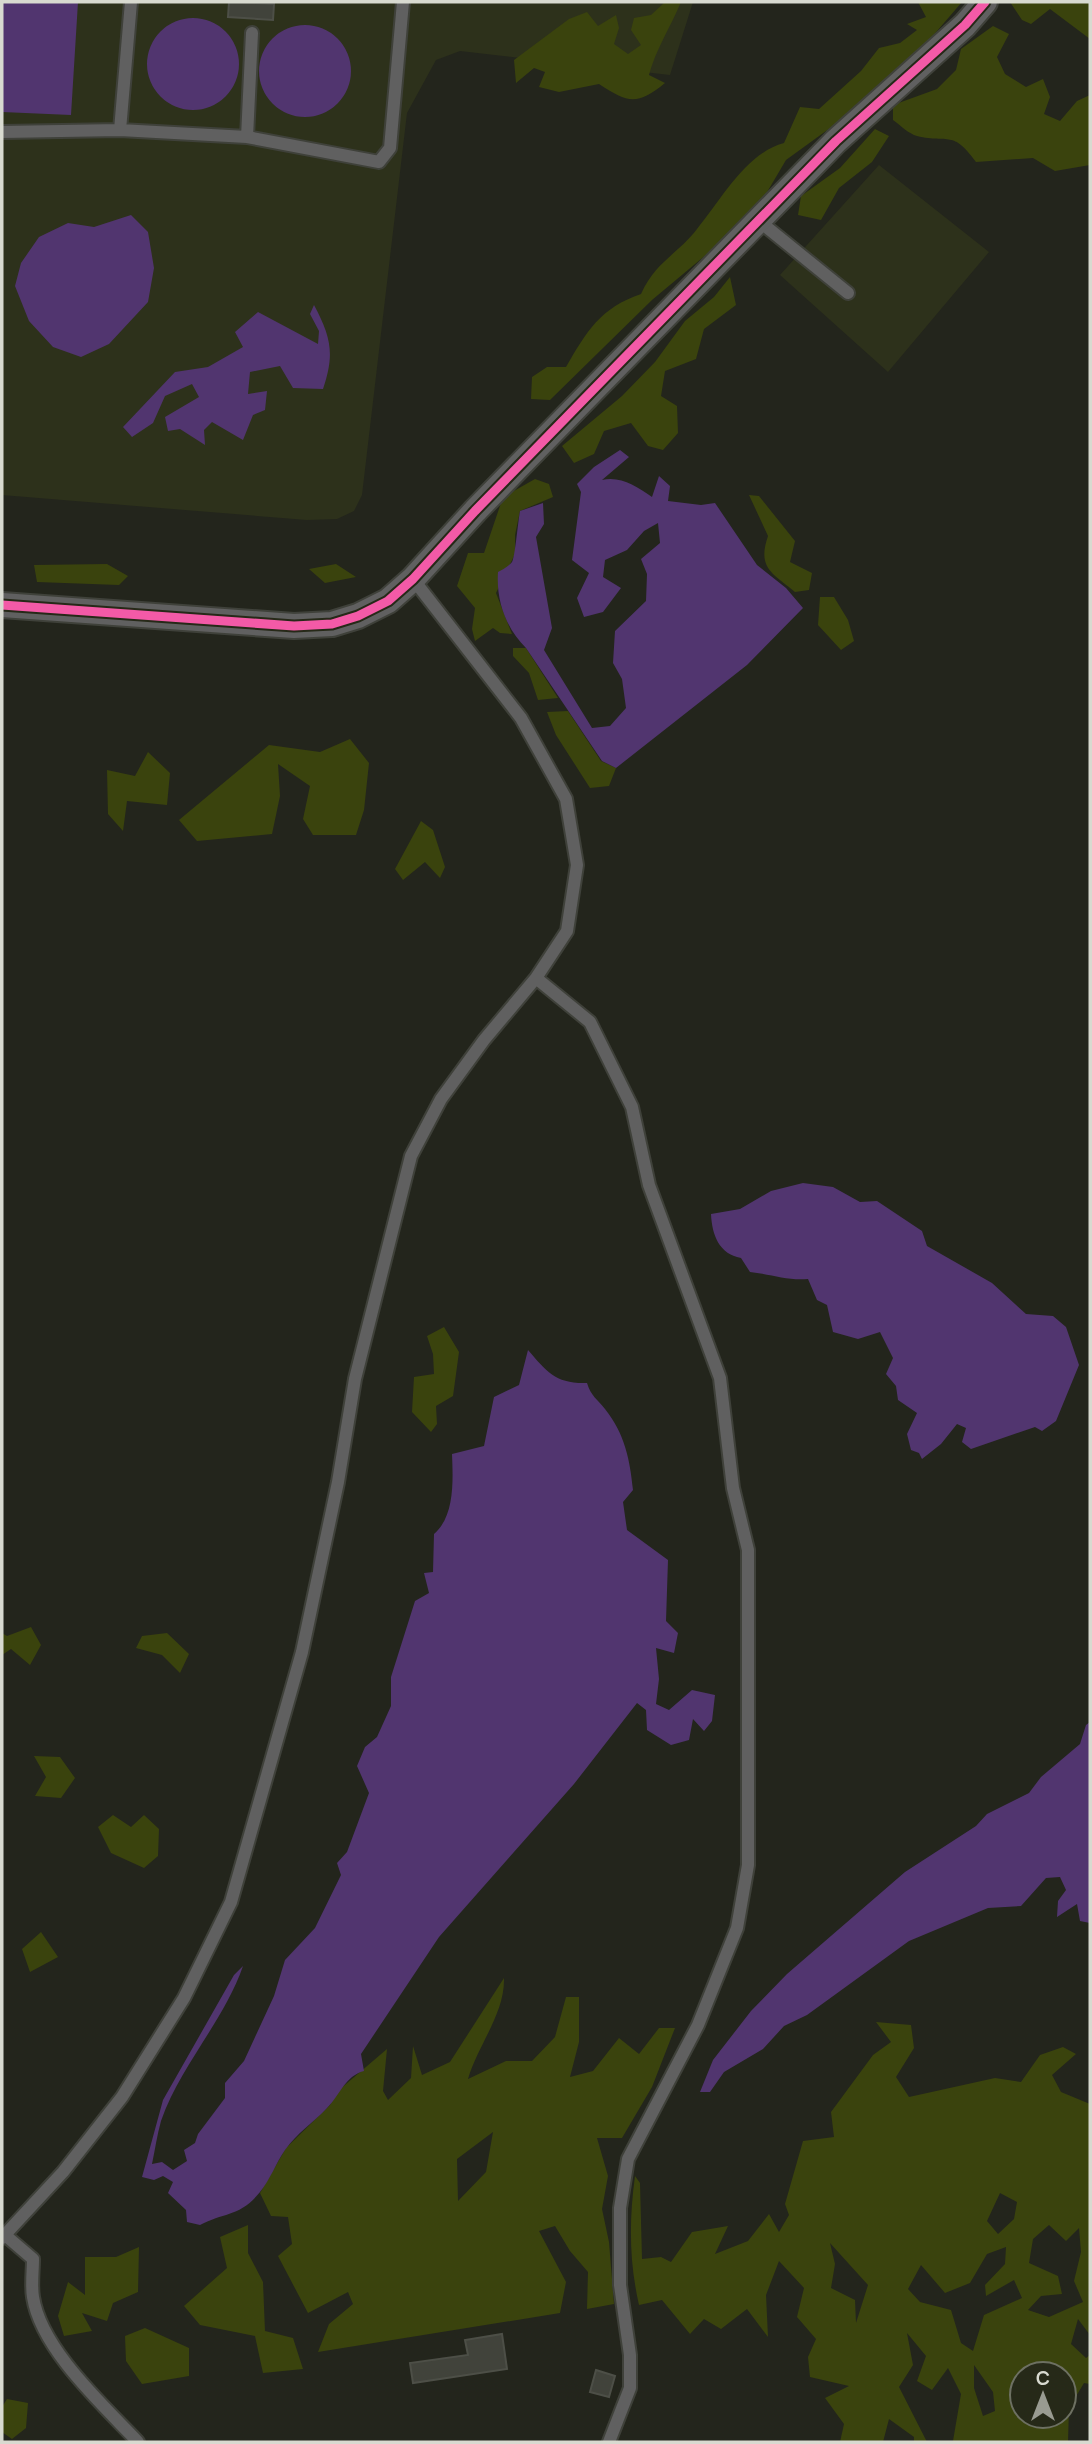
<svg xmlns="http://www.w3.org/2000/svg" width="1092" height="2444" font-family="Manrope,sans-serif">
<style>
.built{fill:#2d311b}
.green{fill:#3a430d;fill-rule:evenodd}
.water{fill:#51356f}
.building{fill:#41433b;stroke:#4d4f47;stroke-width:2}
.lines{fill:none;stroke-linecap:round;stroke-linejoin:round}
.lane-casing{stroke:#3f413a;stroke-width:16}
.street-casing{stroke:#3f413a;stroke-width:28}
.lane{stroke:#606060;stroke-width:12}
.street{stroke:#606060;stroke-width:24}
.cycleway-casing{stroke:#262918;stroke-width:13}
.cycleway{stroke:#f35aa7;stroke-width:9}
</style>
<rect width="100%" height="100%" fill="#23251c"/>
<path class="built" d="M2,2H693L670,75L460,51L436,60L407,113L362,495L354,511L337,519L307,520L2,495Z
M879,165L989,252L888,372L780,275Z"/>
<path class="green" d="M665,2H681C671,26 655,51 649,75L665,83C637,106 628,103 599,84L559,92L539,87L545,72L534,68L516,83L514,60L569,19L587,12L598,26L616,15L619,28L614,44L628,54L641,45L631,30L634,18L651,15Z
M918,2H962L925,45L837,123L786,160L763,199L719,244L652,300L550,400L531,399L532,377L547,367H566C587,331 600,308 641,294C656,261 677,255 697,229C721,200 746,153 784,143L800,107L819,109L861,71L879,48L900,43L917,30L907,24L926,17Z
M1010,2H1090V39L1050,9L1031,24L1022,20Z
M993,26L1009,34L997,57L1005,74L1026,87L1043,79L1050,97L1044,114L1060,121L1077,101L1090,95V165L1055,171L1033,158L976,162C952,129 950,144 917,136C909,134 900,125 893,120V105L937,89L956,70L961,49Z
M875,129L889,136L872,162L839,188L821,220L798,215L801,196L840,168Z
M730,277L736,305L704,329L696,359L665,371L661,396L677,406L678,433L663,450L648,446L631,423L604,431L594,454L574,463L562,446L622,396L655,362L685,321L714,297Z
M535,479L549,484L553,497L520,511L515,535V554L496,593L512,634L500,633L493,628L475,641L472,629L475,608L457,586L468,553H484L503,497Z
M749,495L759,496L795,541L790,562L812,573L809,590L795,592C772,573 757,568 768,536Z
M107,564L128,576L119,585L37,582L34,565Z
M336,564L356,577L325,583L309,569Z
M820,597H834L848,620L854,641L841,650L818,625Z
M513,648H526L558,698L538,700L529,673L513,656Z
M568,711L601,761L616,768L609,786L590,788L556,735L547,712Z
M350,739L369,763L364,810L356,835H313L303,819L310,786L278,764L280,796L272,834L197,841L179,820L269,745L320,752Z
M148,752L170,773L167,805L127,801L123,831L108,814L107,770L135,776Z
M421,821L433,830L445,867L440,878L425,862L403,880L395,869Z
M444,1327L459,1352L453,1396L436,1406L437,1424L431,1432L412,1412L414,1377L434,1374L433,1354L427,1336Z
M31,1627L41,1645L30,1665L11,1649L2,1655V1633L7,1636Z
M167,1633L189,1654L180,1673L162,1655L136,1648L142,1636Z
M34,1756L60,1757L75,1778L61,1798L35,1796L46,1777Z
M113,1815L131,1827L144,1815L159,1829L158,1856L144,1868L111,1853L98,1827Z
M41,1932L58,1957L30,1972L22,1949Z
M504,1978C505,2013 478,2045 468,2079L506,2061H532L555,2037L566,1997H579V2042L570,2077L593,2071L619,2038L639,2054L659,2028H675L652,2087L622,2138H597L608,2176L602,2209L609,2242L614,2304L587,2309L588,2272L570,2251L555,2226L539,2231L566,2282L560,2313L318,2352L329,2324L353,2304L348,2292L308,2313L278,2256L292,2244L288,2217L271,2216L260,2193L286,2148L330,2105L339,2090L387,2049L383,2091L388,2100L411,2078L413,2046L422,2075L450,2062ZM493,2132L486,2172L458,2201L457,2159Z
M876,2022L911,2025L914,2048L896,2077L909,2097L995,2078L1021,2082L1040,2055L1063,2047L1076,2054L1052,2075L1061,2092L1090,2104V2335L1078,2319L1071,2344L1086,2358L1090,2355V2384L1084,2383L1069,2408L1068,2442H941L953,2441L961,2394L948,2368L932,2390L917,2381L926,2356L907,2333L913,2365L899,2387L927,2442H914V2437L889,2419L883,2442H840L844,2424L825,2398L849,2386L810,2377L808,2357L816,2339L797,2317L804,2288L779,2261L766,2295L768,2337L747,2309L721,2329L704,2319L690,2334L662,2300L639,2305C629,2261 629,2220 635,2176L640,2183L642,2259L661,2257L671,2262L692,2232L728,2226L715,2254L748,2241L769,2214L779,2232L789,2215L785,2204L803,2141L834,2137L831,2112L873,2055L891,2042ZM1000,2193L1017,2202L1014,2219L998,2234L987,2221ZM1049,2225L1066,2241L1079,2228L1081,2252L1074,2281L1083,2302L1049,2317L1028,2310L1041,2296L1062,2294L1058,2276L1029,2263L1033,2239ZM830,2243L868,2285L856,2323L855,2300L831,2288L835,2264ZM1006,2247L1005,2264L985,2285L986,2296L1014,2280L1022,2298L984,2315L973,2351L961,2343L951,2310L920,2302L908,2289L921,2265L945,2293L970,2283L987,2254ZM974,2365L993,2392L995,2411L983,2416L974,2388ZM1022,2374H1064V2416H1022Z
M248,2225V2253L263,2282L265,2331L293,2338L303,2369L263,2373L255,2336L200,2325L184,2306L227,2268L220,2237Z
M139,2247L138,2292L113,2303L107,2321L82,2313L92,2331L64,2336L58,2316L68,2282L85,2295V2257H116Z
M145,2328L189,2348V2376L142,2384L126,2361L125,2336Z
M7,2399L28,2403L26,2428L12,2439L2,2432V2407Z"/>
<path class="water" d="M2,2H78L71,115L2,112Z
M147 64a46 46 0 1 1 92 0a46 46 0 1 1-92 0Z
M259 71a46 46 0 1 1 92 0a46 46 0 1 1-92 0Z
M131,215L148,232L154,268L148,302L109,344L81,357L53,347L29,321L15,286L21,263L39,237L68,223L94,227Z
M314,305C331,337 335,354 323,389L293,388L280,366L250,372L248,394L267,391L265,410L253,415L243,440L212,422L204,430L205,445L180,429L168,431L165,417L199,397L192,384L165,396L153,423L132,437L123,427L175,372L208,367L243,347L235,332L258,312L318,344L319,331L310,314Z
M620,450L629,457L602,480C621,476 636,486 652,497L659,476L670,486L668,501L701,505L715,503L757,565L786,588L803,608L747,665L616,768L602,761L526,648C506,628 496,601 498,572C502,570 509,566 512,562C515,558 518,521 520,511L543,503L544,524L536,537L552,628L544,650L592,728L610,726L626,708L622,679L613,663L615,631L646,601L647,574L641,559L660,543L658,523L644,531L627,550L605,560L603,577L621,588L603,612L584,617L577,598L589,573L572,560L581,492L577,484L594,467Z
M803,1183L833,1187L860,1202L877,1201L922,1231L927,1246L992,1283L1026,1314L1053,1316L1066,1327L1079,1365L1056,1421L1042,1431L1035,1427L971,1449L962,1442L966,1428L957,1424L941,1444L922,1459L919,1453L911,1450L907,1434L917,1413L898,1400L896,1386L886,1374L893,1358L880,1332L858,1339L833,1332L827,1305L817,1300L808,1279C788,1281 770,1274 750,1272L741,1258C719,1254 712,1235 711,1214L740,1209L771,1191Z
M528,1350C547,1372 556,1384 587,1383C591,1396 597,1399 605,1409C625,1434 630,1460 633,1490L623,1502L627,1530L668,1560L666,1621L678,1633L674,1653L656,1648L659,1679L656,1704L669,1710L692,1690L715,1695L712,1721L704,1731L693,1719L689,1740L671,1745L647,1730L646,1710L637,1703L574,1784L439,1937L361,2054L364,2071C345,2076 340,2095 327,2108C314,2122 296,2134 285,2150C276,2163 270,2180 260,2192C240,2217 224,2212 200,2225L187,2222L186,2210L168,2193L173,2182L163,2176L154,2180L142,2177L163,2100L234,1975L243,1966C224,2021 180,2066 161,2121C157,2135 155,2150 152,2164L162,2162L173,2170L187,2161L184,2150L195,2143L198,2134L225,2098V2083L244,2061L274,1996L285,1960L315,1928L341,1875L337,1863L347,1852L369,1793L357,1766L365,1747L377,1737L391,1706V1677L415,1601L429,1593L424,1573L433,1572L434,1534C455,1516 453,1480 452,1454L484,1446L494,1397L519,1385Z
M1090,1722V1923L1080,1921L1077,1904L1057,1917L1058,1901L1066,1890L1060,1877L1046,1878L1021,1906L988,1908L909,1941L807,2015L784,2026L763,2049L724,2072L710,2092H700L713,2060L751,2011L787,1974L905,1872L976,1826L987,1814L1029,1793L1041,1777L1080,1744L1086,1725Z"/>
<path class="building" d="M229,2L274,4L273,20L228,17Z
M502,2334L507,2369L413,2383L410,2363L468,2355L465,2340Z
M596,2370L615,2376L609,2397L590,2392Z"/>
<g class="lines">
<defs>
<path id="lane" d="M120,130L131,2
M2,132L120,130L247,137L379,162L390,148L403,2
M247,137L252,33
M759,221L848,293
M536,978L590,1022L632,1107L649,1185L720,1378L733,1488L748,1550V1865L737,1928L698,2025L628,2159L620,2208V2285L630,2355V2388L609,2442
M5,2235L33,2259C33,2271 31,2285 33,2297C41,2349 103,2405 138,2442
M2,2238L63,2172L122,2097L184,1998L231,1902L302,1652L338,1482L355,1379L411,1156L441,1099L484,1040L536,978L567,931L577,865L566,799L521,718L413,579"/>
<path id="street" d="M2,605L294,626L332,624L358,616L388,601L413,579L475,511L836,141L965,25L985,2"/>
</defs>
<use href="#lane" class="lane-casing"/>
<use href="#street" class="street-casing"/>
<use href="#lane" class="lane"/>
<use href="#street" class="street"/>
<defs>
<path id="cycleway" d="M2,605L294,626L332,624L358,616L388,601L413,579L475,511L836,141L965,25L985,2"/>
</defs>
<use href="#cycleway" class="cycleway-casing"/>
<use href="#cycleway" class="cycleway"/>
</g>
<rect width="1092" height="2444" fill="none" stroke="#d8dad0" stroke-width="7"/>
<g transform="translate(1043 2395)"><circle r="33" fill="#262918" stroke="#6d7062" stroke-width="2"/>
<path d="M0-5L12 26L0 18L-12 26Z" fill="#999b91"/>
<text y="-10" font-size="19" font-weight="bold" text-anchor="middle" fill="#d8dad0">С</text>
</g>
</svg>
